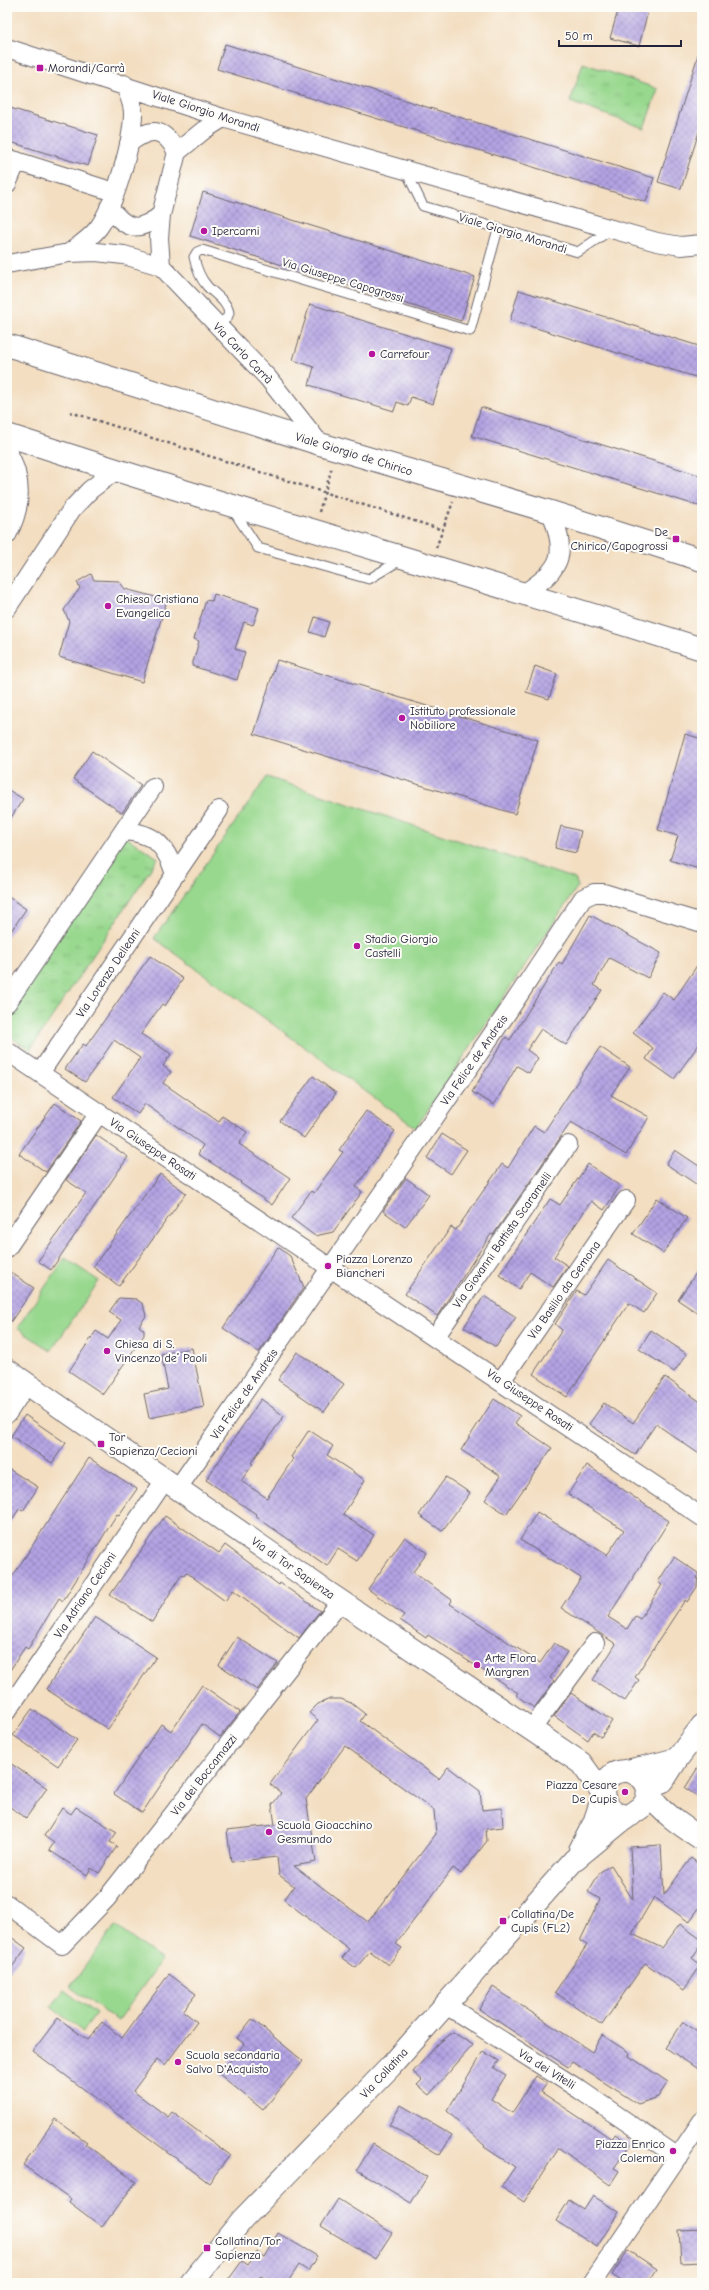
<svg xmlns="http://www.w3.org/2000/svg" width="709" height="2290" font-family="'Comic Neue',sans-serif">
<style>
.grass{fill:url(#grass-tufts);stroke:#5d7d64}
.garden{fill:#98d88e;stroke:#5d7d64}
.building{fill:url(#building-cross-hatch);fill-rule:evenodd}
.lines{fill:none;stroke-linecap:round;stroke-linejoin:round}
.service-casing{stroke:#6b646a;stroke-width:11}
.minor-casing{stroke:#6b646a;stroke-width:20}
.tertiary-casing{stroke:#6b646a;stroke-width:24}
.path{stroke:#6b646a;stroke-width:2.5;stroke-dasharray:3 3;stroke-linecap:butt}
.service{stroke:#fff;stroke-width:9}
.minor{stroke:#fff;stroke-width:18}
.tertiary{stroke:#fff;stroke-width:22}
.poi-dot{fill:#b5179e;stroke:#fdfcf7;stroke-width:1.5}
.labels{text-anchor:middle;dominant-baseline:central;stroke-width:4;stroke-linejoin:round;paint-order:stroke}
.poi-label{font-size:12px;fill:#22223b;stroke:#fdfcf7;text-anchor:start}
.street-label{font-size:12px;fill:#22223b;stroke:#fdfcf7}
</style>
<defs>
<pattern id="grass-tufts" width="24" height="20" patternUnits="userSpaceOnUse"><rect width="24" height="20" fill="#98d88e"/><path d="M3 7l-1-3M5 7V3M7 7l1-3M15 17l-1-3M17 17v-4M19 17l1-3" fill="none" stroke="#83b97b"/></pattern>
<pattern id="building-cross-hatch" width="8" height="8" patternUnits="userSpaceOnUse"><rect width="8" height="8" fill="#b3a3e3"/><path d="M0 0l8 8M0 8l8-8" fill="none" stroke="#9184b9"/></pattern>
</defs>
<rect width="100%" height="100%" fill="#fdfcf7"/>
<filter id="ink" filterUnits="userSpaceOnUse"><feTurbulence type="fractalNoise" baseFrequency=".025" numOctaves="2"/><feDisplacementMap in="SourceGraphic" scale="8" xChannelSelector="R" yChannelSelector="G"/><feConvolveMatrix kernelMatrix="1 2 1 2 8 2 1 2 1" color-interpolation-filters="sRGB"/></filter>
<filter id="wash" filterUnits="userSpaceOnUse"><feTurbulence type="fractalNoise" baseFrequency=".012" numOctaves="4" result="noise"/><feDisplacementMap in="SourceGraphic" scale="16" xChannelSelector="R" yChannelSelector="G"/><feGaussianBlur stdDeviation="0.9" result="paint"/><feColorMatrix in="noise" values="0 0 0 0 0 0 0 0 0 0 0 0 0 0 0 0 0 1.4 0 .05"/><feComposite in="paint" operator="in"/></filter>
<g filter="url(#wash)">
<rect width="100%" height="100%" fill="#f3dec1"/>
<path class="grass" d="M583,63L658,89L644,128L570,102Z
M124,836L158,858L30,1050L7,1035V1011Z"/>
<path class="garden" d="M267,777L575,879L578,886L416,1128L154,938Z
M65,1258L99,1281L51,1351L17,1328Z
M115,1926L162,1960L118,2021L70,1987Z
M64,1990L96,2014L83,2032L51,2007Z"/>
<g id="blocks">
<path class="building" d="M619,7H649L639,46L610,38Z
M225,44L654,178L646,202L217,69Z
M699,52H702V122L681,189L658,182Z
M7,107L98,135L88,166L7,141Z
M203,192L475,277L461,321L190,236Z
M519,290L702,347V379L510,320Z
M310,304L451,348L433,404L411,397L408,406L397,402L394,411L309,385L314,367L293,360Z
M481,407L702,476V507L472,436Z
M91,574L94,580L119,581L125,589L167,600L142,682L59,657L69,621L64,610L80,588L77,582Z
M214,594L259,608L253,625L244,622L235,649L245,652L237,680L192,666L199,641L194,639L206,600L212,601Z
M315,617L329,622L324,637L310,632Z
M277,660L538,740L515,814L254,734Z
M535,666L557,674L549,699L526,692Z
M685,734L699,738L702,743V870L670,860L678,836L658,830Z
M92,751L141,785L122,813L73,779Z
M7,789L23,799L7,824Z
M561,826L581,831L576,853L555,848Z
M7,896L26,909L7,937Z
M590,915L661,953L648,978L609,958L594,985L602,990L566,1045L541,1029L527,1050L538,1058L529,1073L517,1066L494,1105L472,1092L506,1037L510,1040L559,962L562,964Z
M150,956L183,979L165,1006L162,1004L141,1034L171,1054L163,1066L171,1072L163,1083L219,1122L222,1116L247,1132L239,1144L290,1178L272,1205L240,1183L241,1182L198,1154L203,1145L145,1104L138,1114L113,1097L140,1058L114,1040L85,1082L65,1069L83,1044L86,1046Z
M702,958V1040L674,1079L646,1059L653,1048L633,1033L663,992L674,1000Z
M600,1047L630,1067L611,1095L649,1117L626,1155L571,1122L493,1235L491,1234L437,1316L405,1294L451,1227L456,1230L502,1164L508,1168L534,1126L544,1132Z
M313,1076L336,1093L304,1138L280,1121Z
M55,1103L81,1121L46,1172L19,1154Z
M366,1111L395,1131L356,1187L362,1192L333,1232L315,1236L291,1218L311,1191L314,1193L343,1152L339,1150Z
M442,1134L467,1150L451,1174L427,1158Z
M96,1135L128,1157L51,1270L38,1261L86,1193L66,1180Z
M675,1150L702,1168V1188L666,1164Z
M588,1164L620,1186L604,1210L591,1201L554,1257L568,1266L553,1287L530,1272L519,1289L499,1275L550,1199L560,1205Z
M160,1174L186,1193L119,1286L93,1267Z
M406,1178L429,1195L405,1227L383,1211Z
M657,1198L687,1218L663,1253L633,1234Z
M278,1247L290,1256L304,1287L259,1352L223,1328Z
M608,1260L657,1293L644,1313L629,1303L567,1397L533,1374L562,1330L555,1324L577,1291L584,1295Z
M702,1264V1316L678,1300Z
M7,1270L34,1288L7,1327Z
M484,1296L516,1317L496,1347L464,1327Z
M119,1298L136,1299L143,1304L146,1316L139,1326L144,1330V1335L103,1394L69,1371L96,1331L108,1339L121,1320L109,1312Z
M651,1330L687,1354L674,1372L639,1349Z
M192,1348L204,1407L149,1418L144,1394L168,1389L161,1354Z
M297,1352L344,1384L324,1412L278,1380Z
M665,1377L702,1403V1456L656,1424L635,1455L589,1424L604,1403L633,1423Z
M261,1399L284,1416L251,1463L253,1464L241,1481L267,1498L293,1459L291,1457L309,1430L333,1446L327,1455L365,1480L343,1515L374,1535L357,1561L338,1549L327,1566L255,1516L256,1514L206,1480Z
M494,1399L520,1416L515,1423L552,1448L506,1514L485,1500L501,1476L461,1450Z
M25,1415L66,1443L52,1463L11,1436Z
M89,1458L137,1489L119,1515L117,1514L63,1601L59,1598L28,1649L25,1647L7,1675V1585Z
M587,1465L669,1521L608,1617L627,1629L635,1616L640,1619L662,1585L658,1582L674,1557L698,1573L697,1587L687,1602L685,1600L635,1677L639,1680L625,1701L593,1680L616,1644L561,1608L581,1578L520,1540L537,1512L607,1555L624,1530L568,1494Z
M7,1468L38,1487L23,1511L19,1509L7,1528Z
M446,1477L470,1493L442,1531L419,1515Z
M165,1516L219,1553L225,1545L279,1585L280,1583L320,1611L299,1638L233,1590L225,1601L186,1572L184,1575L182,1574L152,1622L110,1595Z
M405,1537L427,1553L413,1572L452,1600L450,1604L540,1663L554,1643L567,1652L550,1678L554,1681L534,1708L516,1695L518,1693L428,1635L426,1638L400,1620L404,1615L368,1589Z
M95,1617L156,1657L108,1729L46,1689Z
M237,1637L278,1663L257,1690L219,1665Z
M202,1685L240,1712L220,1737L202,1724L142,1813L114,1794L161,1724L171,1731Z
M571,1693L612,1721L601,1737L593,1732L588,1740L554,1716Z
M330,1699H341L351,1703L365,1714L360,1721L439,1779L448,1767L480,1791L482,1810L502,1808L503,1827L486,1829L487,1841L461,1874L453,1868L396,1944L402,1948L388,1965L370,1951L356,1968L342,1958L349,1949L284,1900L294,1886L279,1875L277,1857L231,1862L227,1830L275,1825L272,1805L281,1793L270,1784L318,1720L309,1713L318,1704ZM345,1746L434,1810L436,1834L368,1922L294,1866L316,1862L306,1799Z
M32,1709L77,1740L58,1766L13,1735Z
M7,1761L47,1788L26,1818L7,1805Z
M702,1761V1799L685,1788Z
M76,1807L117,1832L110,1842L117,1846L99,1873L91,1868L87,1875L49,1850L54,1843L44,1836L62,1808L71,1814Z
M661,1845L664,1895L691,1858L702,1866V1904L689,1922L654,1897L632,1934L662,1948L680,1924L702,1940V1943L692,1958L701,1965L684,1990L645,1963L602,2025L555,1992L587,1945L580,1941L600,1899L588,1892L600,1872L611,1865L633,1900L630,1847Z
M7,1934L26,1948L7,1974Z
M169,1974L196,1994L183,2011L197,2022L165,2065L157,2059L133,2091L168,2117L172,2112L230,2155L209,2183L33,2051L58,2018L88,2040L102,2022L122,2038Z
M493,1987L592,2052L602,2035L630,2053L629,2056L668,2082L658,2097L638,2104L572,2062L568,2067L479,2009Z
M252,2019L303,2061L263,2110L219,2074L244,2044L237,2038Z
M683,2022L702,2034V2072L666,2048Z
M453,2032L473,2045L429,2095L417,2085L422,2080L413,2072L438,2044Z
M483,2051L499,2061L494,2068L506,2075L491,2099L512,2113L536,2076L547,2083L541,2092L612,2139L615,2134L631,2144L614,2168L619,2171L610,2185L559,2148L524,2202L501,2187L515,2167L484,2147L485,2146L447,2111Z
M401,2105L452,2135L440,2155L389,2125Z
M55,2119L87,2142L85,2144L136,2182L102,2227L69,2202L71,2199L23,2165Z
M373,2144L427,2177L411,2203L357,2170Z
M593,2196L619,2212L597,2247L556,2221L569,2200L584,2210Z
M338,2199L392,2233L375,2259L321,2226Z
M702,2229V2262L681,2263L679,2230Z
M278,2233L317,2256L308,2271L299,2265L287,2283H272L261,2275L255,2283H226L242,2261L248,2265L257,2252L264,2257Z
M628,2250L657,2269L648,2283H624L612,2275Z"/>
</g>
</g>
<g filter="url(#ink)">
<use href="#blocks" fill-opacity="0" stroke="#6b646a" stroke-width="1"/>
<g class="lines">
<defs>
<path id="service" d="M406,171L423,206L578,252L612,229
M216,326L227,318L229,313C227,301 215,295 207,286C200,278 196,267 194,257L197,252L202,250L470,331L498,229
M233,510L258,548L369,579L402,559"/>
<path id="minor" d="M7,48L223,118L657,242L681,246L702,244
M129,143C151,127 163,127 177,152
M7,158L114,192
M7,184L17,161
M109,207C126,230 138,233 161,215
M69,253C80,245 91,238 99,227C115,204 133,141 133,113C133,103 128,93 124,84
M7,264L69,253L96,252L124,255L161,266L268,378L320,444
M161,266L159,238L161,215L177,152L204,130L223,118
M7,450C23,479 23,506 7,535
M526,592C563,568 567,553 551,512
M7,608L72,509L90,490L115,471
M124,831C155,833 166,846 175,874
M7,1003L153,787
M7,1051C238,1207 471,1360 702,1517
M40,1073L219,810
M7,1248L99,1113
M436,1336L568,1145
M501,1381L626,1200
M7,1414L27,1384
M178,1488L507,1013L583,898L594,893H604L702,923
M7,1711L165,1480
M531,1730L595,1643
M7,1904L62,1945L107,1898L341,1601
M446,2005L580,2090L678,2157
M592,2283L702,2121"/>
<path id="tertiary" d="M7,345L320,444L551,512L702,560
M7,435C237,511 471,575 702,649
M7,1370L321,1588L581,1763L603,1793
M648,1787L663,1781L677,1759L702,1726
M648,1793C662,1813 682,1826 702,1839
M631,1815C607,1819 593,1789 613,1774C619,1770 625,1772 631,1770C646,1767 662,1763 677,1759
M580,1850L594,1823L603,1796
M191,2283L242,2220L391,2066L574,1860L619,1823L642,1807L647,1799L648,1787L642,1778L630,1771"/>
</defs>
<use href="#service" class="service-casing"/>
<use href="#minor" class="minor-casing"/>
<use href="#tertiary" class="tertiary-casing"/>
<path class="path" d="M70,412L443,530
M319,512L332,467
M436,548L453,502"/>
<use href="#service" class="service"/>
<use href="#minor" class="minor"/>
<use href="#tertiary" class="tertiary"/>
</g>
</g>
<g class="poi-dot">
<rect x="36" y="64" width="8" height="8" rx="2"/>
<circle cx="204" cy="231" r="4"/>
<circle cx="372" cy="354" r="4"/>
<rect x="672" y="535" width="8" height="8" rx="2"/>
<circle cx="108" cy="606" r="4"/>
<circle cx="402" cy="718" r="4"/>
<circle cx="357" cy="946" r="4"/>
<circle cx="328" cy="1266" r="4"/>
<circle cx="107" cy="1351" r="4"/>
<rect x="97" y="1440" width="8" height="8" rx="2"/>
<circle cx="477" cy="1665" r="4"/>
<circle cx="625" cy="1792" r="4"/>
<circle cx="269" cy="1832" r="4"/>
<rect x="499" y="1917" width="8" height="8" rx="2"/>
<circle cx="178" cy="2062" r="4"/>
<circle cx="673" cy="2151" r="4"/>
<rect x="203" y="2244" width="8" height="8" rx="2"/>
</g>
<g class="labels">
<g class="poi-label">
<text x="48" y="68">Morandi/Carrà</text>
<text x="212" y="231">Ipercarni</text>
<text x="380" y="354">Carrefour</text>
<text x="668" y="532" text-anchor="end">De<tspan x="668" dy="14">Chirico/Capogrossi</tspan></text>
<text x="116" y="599">Chiesa Cristiana<tspan x="116" dy="14">Evangelica</tspan></text>
<text x="410" y="711">Istituto professionale<tspan x="410" dy="14">Nobiliore</tspan></text>
<text x="365" y="939">Stadio Giorgio<tspan x="365" dy="14">Castelli</tspan></text>
<text x="336" y="1259">Piazza Lorenzo<tspan x="336" dy="14">Biancheri</tspan></text>
<text x="115" y="1344">Chiesa di S.<tspan x="115" dy="14">Vincenzo de’ Paoli</tspan></text>
<text x="109" y="1437">Tor<tspan x="109" dy="14">Sapienza/Cecioni</tspan></text>
<text x="485" y="1658">Arte Flora<tspan x="485" dy="14">Margren</tspan></text>
<text x="617" y="1785" text-anchor="end">Piazza Cesare<tspan x="617" dy="14">De Cupis</tspan></text>
<text x="277" y="1825">Scuola Gioacchino<tspan x="277" dy="14">Gesmundo</tspan></text>
<text x="511" y="1914">Collatina/De<tspan x="511" dy="14">Cupis (FL2)</tspan></text>
<text x="186" y="2055">Scuola secondaria<tspan x="186" dy="14">Salvo D'Acquisto</tspan></text>
<text x="665" y="2144" text-anchor="end">Piazza Enrico<tspan x="665" dy="14">Coleman</tspan></text>
<text x="215" y="2241">Collatina/Tor<tspan x="215" dy="14">Sapienza</tspan></text>
</g>
<g class="street-label">
<text transform="translate(206 111) rotate(18)">Viale Giorgio Morandi</text>
<text transform="translate(513 233) rotate(17)">Viale Giorgio Morandi</text>
<text transform="translate(343 280) rotate(17)">Via Giuseppe Capogrossi</text>
<text transform="translate(243 353) rotate(46)">Via Carlo Carrà</text>
<text transform="translate(354 454) rotate(17)">Viale Giorgio de Chirico</text>
<text transform="translate(108 973) rotate(-56)">Via Lorenzo Delleani</text>
<text transform="translate(474 1060) rotate(-55)">Via Felice de Andreis</text>
<text transform="translate(153 1149) rotate(34)">Via Giuseppe Rosati</text>
<text transform="translate(502 1240) rotate(-55)">Via Giovanni Battista Scaramelli</text>
<text transform="translate(564 1290) rotate(-55)">Via Basilio da Gemona</text>
<text transform="translate(244 1394) rotate(-55)">Via Felice de Andreis</text>
<text transform="translate(530 1400) rotate(34)">Via Giuseppe Rosati</text>
<text transform="translate(293 1568) rotate(35)">Via di Tor Sapienza</text>
<text transform="translate(85 1595) rotate(-56)">Via Adriano Cecioni</text>
<text transform="translate(204 1775) rotate(-52)">Via dei Boccamazzi</text>
<text transform="translate(547 2069) rotate(32)">Via dei Vitelli</text>
<text transform="translate(384 2073) rotate(-47)">Via Collatina</text>
</g>
</g>
<rect width="709" height="2290" fill="none" stroke="#fdfcf7" stroke-width="24"/>
<path d="M559 40v6h122v-6" fill="none" stroke="#22223b" stroke-width="2"/>
<text x="565" y="40" font-size="12" fill="#22223b" stroke="#fdfcf7" stroke-width="3" paint-order="stroke">50 m</text>
</svg>
